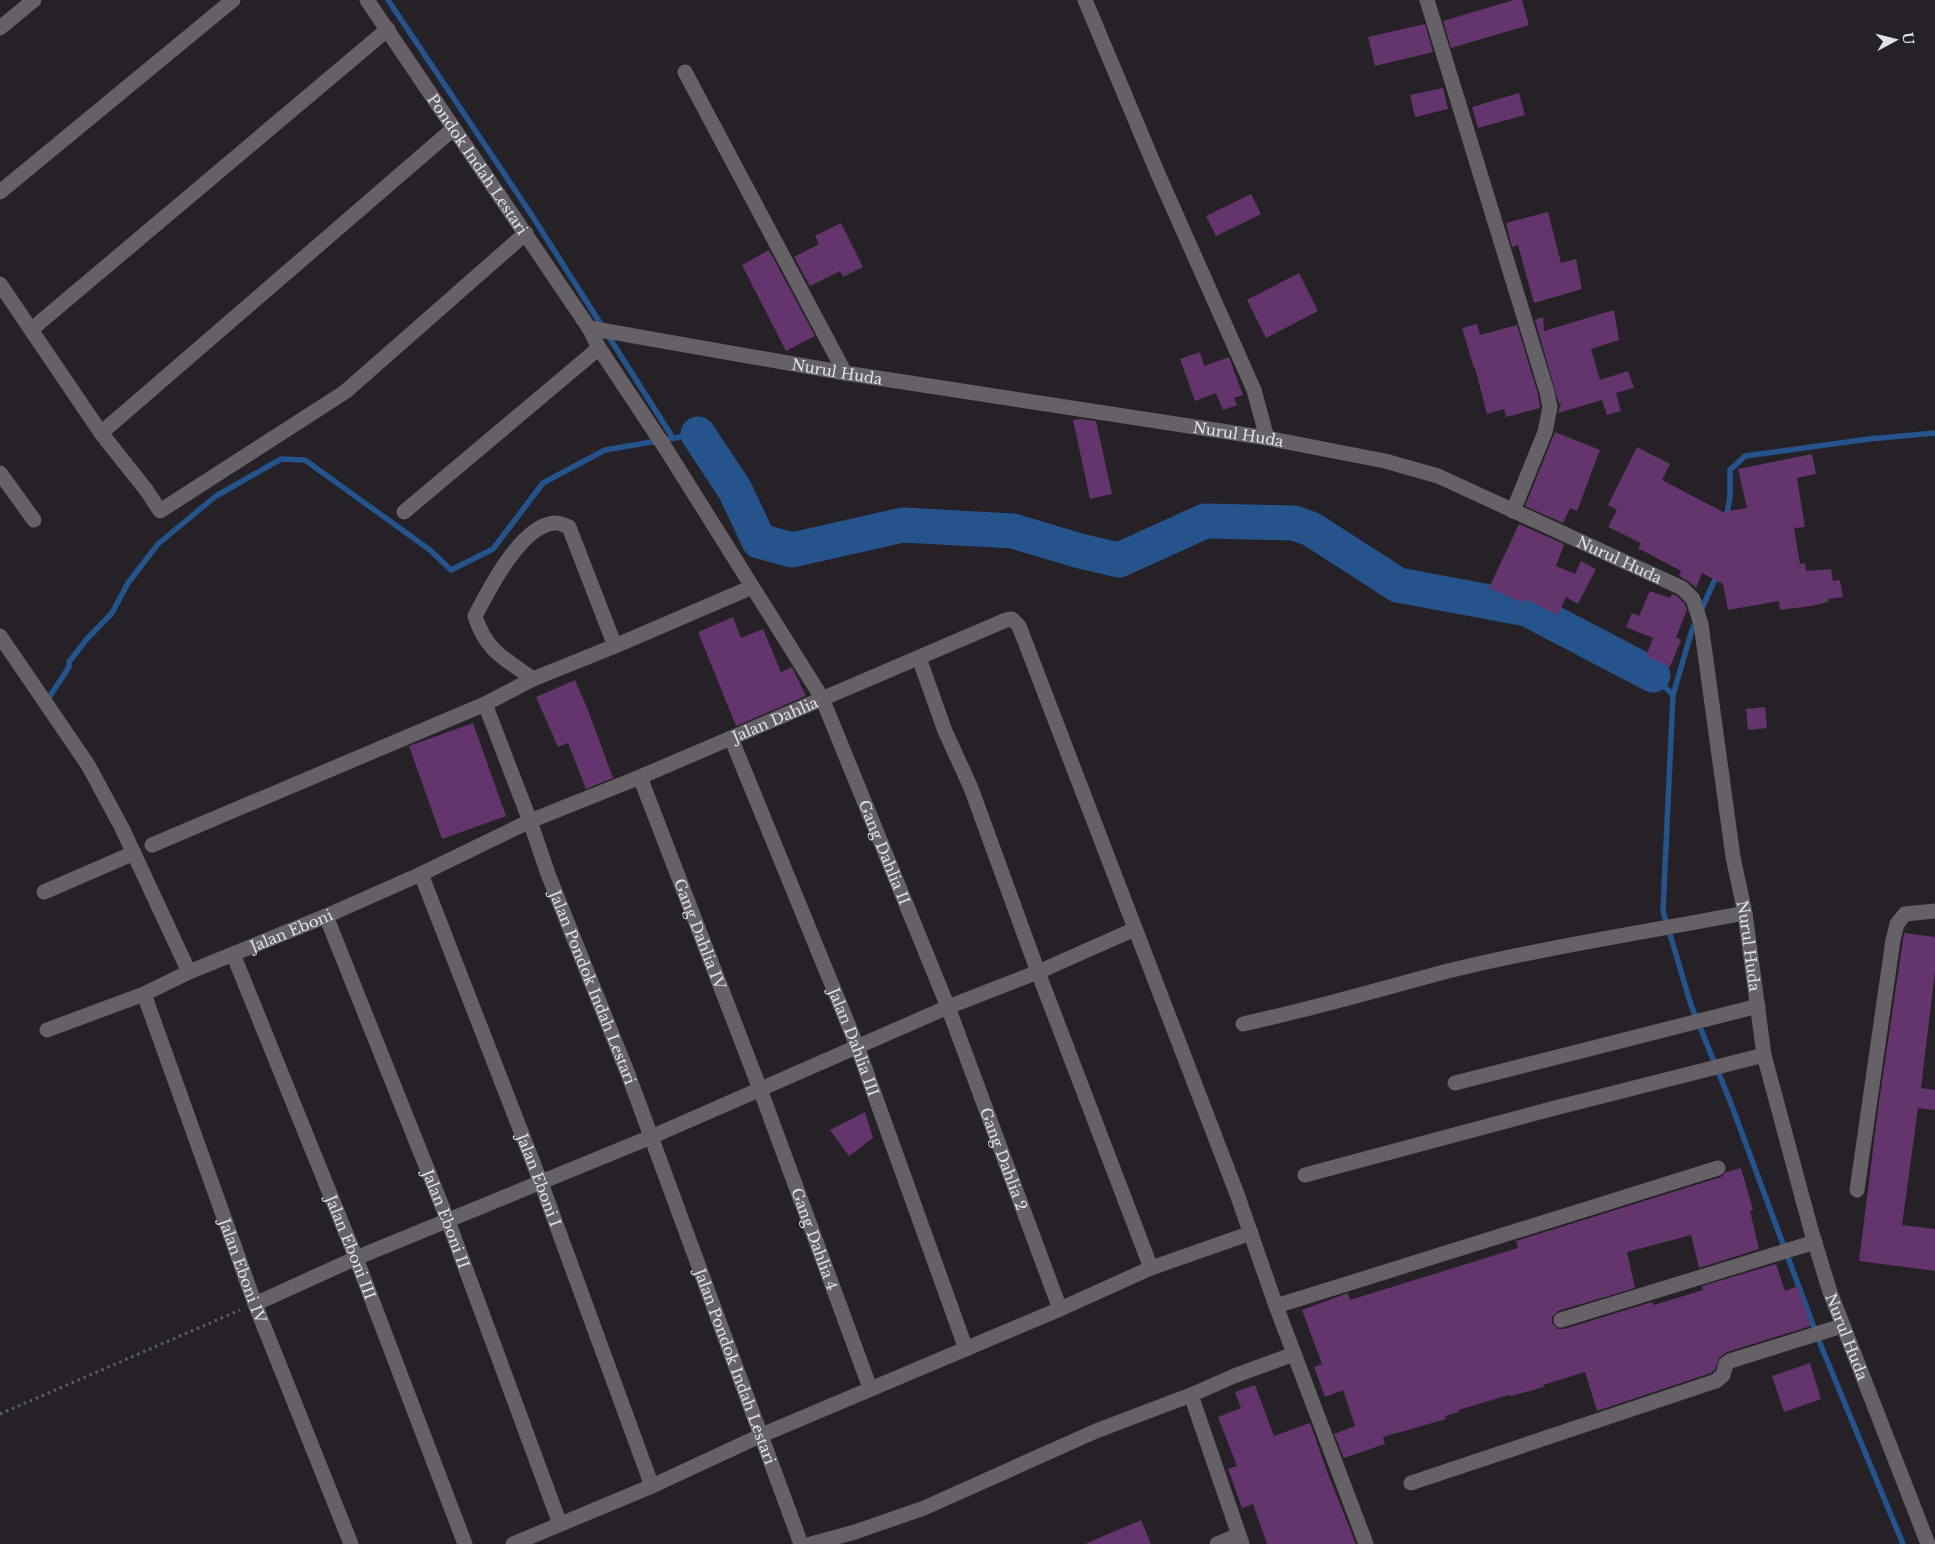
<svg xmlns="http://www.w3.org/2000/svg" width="1935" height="1544" font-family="'Libre Baskerville',serif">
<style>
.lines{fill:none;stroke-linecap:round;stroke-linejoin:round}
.stream{stroke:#25548c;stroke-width:5.5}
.river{stroke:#25548c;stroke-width:35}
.building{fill:#64356d}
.path{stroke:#605d62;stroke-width:3;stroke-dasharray:2.5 4;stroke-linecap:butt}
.minor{stroke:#656167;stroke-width:15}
.labels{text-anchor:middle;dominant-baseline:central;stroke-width:5;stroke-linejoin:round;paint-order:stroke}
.street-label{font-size:15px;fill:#e3e1e5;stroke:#252127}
</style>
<rect width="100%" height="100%" fill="#252127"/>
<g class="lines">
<path class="stream" d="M388,0L531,214L673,438
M1726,518L1730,497V470L1745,456L1869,439L1935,433
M1653,675L1673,695L1663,911L1691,1005L1730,1101L1819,1341L1903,1544
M1673,695L1692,630L1718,573
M48,699L69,667V662L86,640L112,613L128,583L158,544L216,496L281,459L305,460L430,550L451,570L493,549L543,483L605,450L698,434"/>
<path class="river" d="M698,434L735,490L759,541L792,550L903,525L1013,531L1080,551L1119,560L1205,521L1294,523L1311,529L1398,585L1527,609L1653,675"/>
</g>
<path class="building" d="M1514,0H1522L1529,25L1451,48L1443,21Z
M1425,24L1433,52L1375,66L1368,37Z
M1443,88L1448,109L1415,117L1410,95Z
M1519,93L1525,115L1478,128L1472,107Z
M1251,194L1261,214L1216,236L1206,216Z
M1548,212L1561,263L1576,259L1582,289L1534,303L1518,245L1512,247L1506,223Z
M841,223L863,267L843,277L840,271L810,286L794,257L819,244L815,236Z
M769,250L815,336L786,351L742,265Z
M1299,273L1318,311L1266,338L1247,300Z
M1614,310L1619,340L1591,349L1600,380L1628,371L1634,388L1616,393L1621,411L1607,415L1602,400L1558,413L1561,403L1559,404L1535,320L1543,317L1544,331Z
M1477,324L1480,335L1517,325L1538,394L1540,408L1506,417L1504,409L1487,414L1475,368H1474L1462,328Z
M1200,352L1204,366L1229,357L1243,395L1234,398L1237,405L1223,410L1216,393L1195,401L1180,359Z
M1081,419L1096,421L1112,494L1090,499L1073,420Z
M1555,432L1600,450L1577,511L1570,508L1563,523L1525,506Z
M1637,447L1670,464L1662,480L1723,512L1747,508L1738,469L1812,454L1816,474L1797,478L1805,527L1794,528L1800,564L1805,563L1806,571L1831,569L1833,581L1840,580L1843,597L1828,599V602L1811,606L1780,610L1779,601L1728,610L1723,584L1702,573L1696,588L1688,581L1679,576L1681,571L1638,548L1641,543L1608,527L1617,510L1608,505Z
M1519,524L1564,544L1556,566L1575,574L1581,561L1596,569L1578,604L1566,597L1558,615L1525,599L1523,603L1489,588Z
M1650,591L1670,598L1672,594L1677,596L1685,604L1687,610L1676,637L1681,640L1670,667L1646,656L1653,638L1626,627L1632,613L1639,616Z
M733,617L741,638L763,629L781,672L792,667L806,696L736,726L698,632Z
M575,680L588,710L613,778L586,789L568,743L558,747L536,697Z
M1765,707L1767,728L1748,730L1746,709Z
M473,723L506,816L442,839L409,746Z
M1904,933L1935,937V972L1921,1088L1935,1090V1110L1918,1108L1902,1225L1935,1229V1271L1859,1261L1879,1102Z
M865,1112L873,1138L849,1156L830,1130Z
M1741,1168L1753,1210L1750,1211L1759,1249L1699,1268L1691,1235L1627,1252L1635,1288L1558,1311L1552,1317V1323L1558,1329H1564L1652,1302L1654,1305L1703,1290L1702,1286L1776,1264L1785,1291L1798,1286L1811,1326L1727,1352L1720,1357L1715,1370L1711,1373L1597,1411L1585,1372L1543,1385L1544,1387L1530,1391L1510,1396L1509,1395L1458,1410L1459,1412L1445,1416L1446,1419L1383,1437L1385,1444L1344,1458L1334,1434L1355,1426L1343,1390L1325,1397L1314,1367L1322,1364L1302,1310L1348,1293L1350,1300L1518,1248L1516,1241L1721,1177L1726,1172Z
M1810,1363L1821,1399L1784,1412L1772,1376Z
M1255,1385L1274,1436L1310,1423L1328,1474L1356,1544H1267L1253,1504L1242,1508L1228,1469L1237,1466L1218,1417L1241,1408L1235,1392Z
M1141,1520L1151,1544H1085Z"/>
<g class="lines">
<path class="path" d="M0,1414L240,1310"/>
<g class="minor">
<path id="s1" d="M367,0L589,328L599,348L666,449L822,698L948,1007L1060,1309"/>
<path d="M1085,0L1158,174L1254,390L1267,438"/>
<path d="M1427,0L1547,392L1550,407L1545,432L1513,511"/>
<path d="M0,28L34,0"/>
<path d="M685,72L845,373"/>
<path d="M0,192L233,0"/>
<path d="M0,284L101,433L147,491L160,511L345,392L526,233"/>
<path id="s2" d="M589,328L845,373L1267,438L1385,461L1438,476L1682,588L1693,599L1701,624L1733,857L1745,913L1764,1055L1811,1230L1830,1292L1928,1544"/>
<path d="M32,329L388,29"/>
<path d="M101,433L453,129"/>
<path d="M0,473L34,520"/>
<path d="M404,512L599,348"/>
<path id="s3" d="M752,587L615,646L533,679L485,704L530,821L548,874L628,1074L801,1544"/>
<path d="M0,636L88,765L122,828L189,972"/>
<path d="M919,658L945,731L971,788L1038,972L1151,1268"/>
<path d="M533,679C504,658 486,651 475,616C489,589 521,526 554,523C559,522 565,526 569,527L615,646"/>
<path id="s4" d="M731,738L857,1046L966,1349"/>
<path id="s5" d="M640,777L760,1089L870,1388"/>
<path d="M152,845L485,704"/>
<path id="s6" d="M421,874L541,1183L652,1486"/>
<path d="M44,892L134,853"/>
<path id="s7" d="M326,916L448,1221L560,1524"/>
<path id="s8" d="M233,954L356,1258L465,1544"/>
<path id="s9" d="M144,994L255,1304L351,1544"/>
<path d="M1243,1024C1312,1009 1380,989 1448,971C1546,947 1646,932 1745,913"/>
<path id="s10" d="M47,1030L144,994L189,972L326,916L421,874L530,821L640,777L1006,620L1012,619L1019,626L1237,1194L1276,1306L1366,1544"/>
<path d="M1455,1083L1758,1006"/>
<path d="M1305,1175L1551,1109L1764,1055"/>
<path d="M1857,1190L1893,940L1897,924L1905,914L1935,911"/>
<path d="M255,1304L356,1258L651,1137L948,1007L1038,972L1135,929"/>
<path d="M1276,1306L1718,1168"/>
<path d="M1561,1320L1815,1242"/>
<path d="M1411,1483L1716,1381L1723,1375L1726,1364L1730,1361L1842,1326"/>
<path d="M513,1544L652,1486L762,1435L1060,1309L1151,1268L1251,1233"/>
<path d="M811,1544L855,1532L924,1508L1096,1431L1191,1395"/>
<path d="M1217,1544L1239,1535"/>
<path d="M1242,1544L1191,1395L1234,1376L1294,1354"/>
</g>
</g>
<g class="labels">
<g class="street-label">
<text stroke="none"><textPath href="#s1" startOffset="198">Pondok Indah Lestari</textPath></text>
<text stroke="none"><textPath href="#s2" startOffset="252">Nurul Huda</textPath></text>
<text stroke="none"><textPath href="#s2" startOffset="658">Nurul Huda</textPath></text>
<text stroke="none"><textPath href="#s2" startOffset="1062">Nurul Huda</textPath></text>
<text stroke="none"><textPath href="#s10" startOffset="792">Jalan Dahlia</textPath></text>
<text stroke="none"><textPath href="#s1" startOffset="1000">Gang Dahlia II</textPath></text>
<text stroke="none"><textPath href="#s10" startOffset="264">Jalan Eboni</textPath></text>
<text stroke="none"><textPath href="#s5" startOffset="168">Gang Dahlia IV</textPath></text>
<text stroke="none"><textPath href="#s2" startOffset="1498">Nurul Huda</textPath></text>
<text stroke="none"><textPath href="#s3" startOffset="595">Jalan Pondok Indah Lestari</textPath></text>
<text stroke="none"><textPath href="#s4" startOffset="328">Jalan Dahlia III</textPath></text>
<text stroke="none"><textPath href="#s1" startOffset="1329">Gang Dahlia 2</textPath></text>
<text stroke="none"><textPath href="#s6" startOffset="328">Jalan Eboni I</textPath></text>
<text stroke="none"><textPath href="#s7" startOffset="326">Jalan Eboni II</textPath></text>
<text stroke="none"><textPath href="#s5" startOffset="494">Gang Dahlia 4</textPath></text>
<text stroke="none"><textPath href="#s8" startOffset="316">Jalan Eboni III</textPath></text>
<text stroke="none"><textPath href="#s9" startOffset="294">Jalan Eboni IV</textPath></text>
<text stroke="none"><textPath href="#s2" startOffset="1902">Nurul Huda</textPath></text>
<text stroke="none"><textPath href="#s3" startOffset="1000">Jalan Pondok Indah Lestari</textPath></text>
</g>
</g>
<g transform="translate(1895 40) rotate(83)" stroke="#252127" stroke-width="4" paint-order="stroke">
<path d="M0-4L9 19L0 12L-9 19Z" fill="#e3e1e5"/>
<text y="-8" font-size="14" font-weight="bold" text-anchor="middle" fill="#e3e1e5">U</text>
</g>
</svg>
